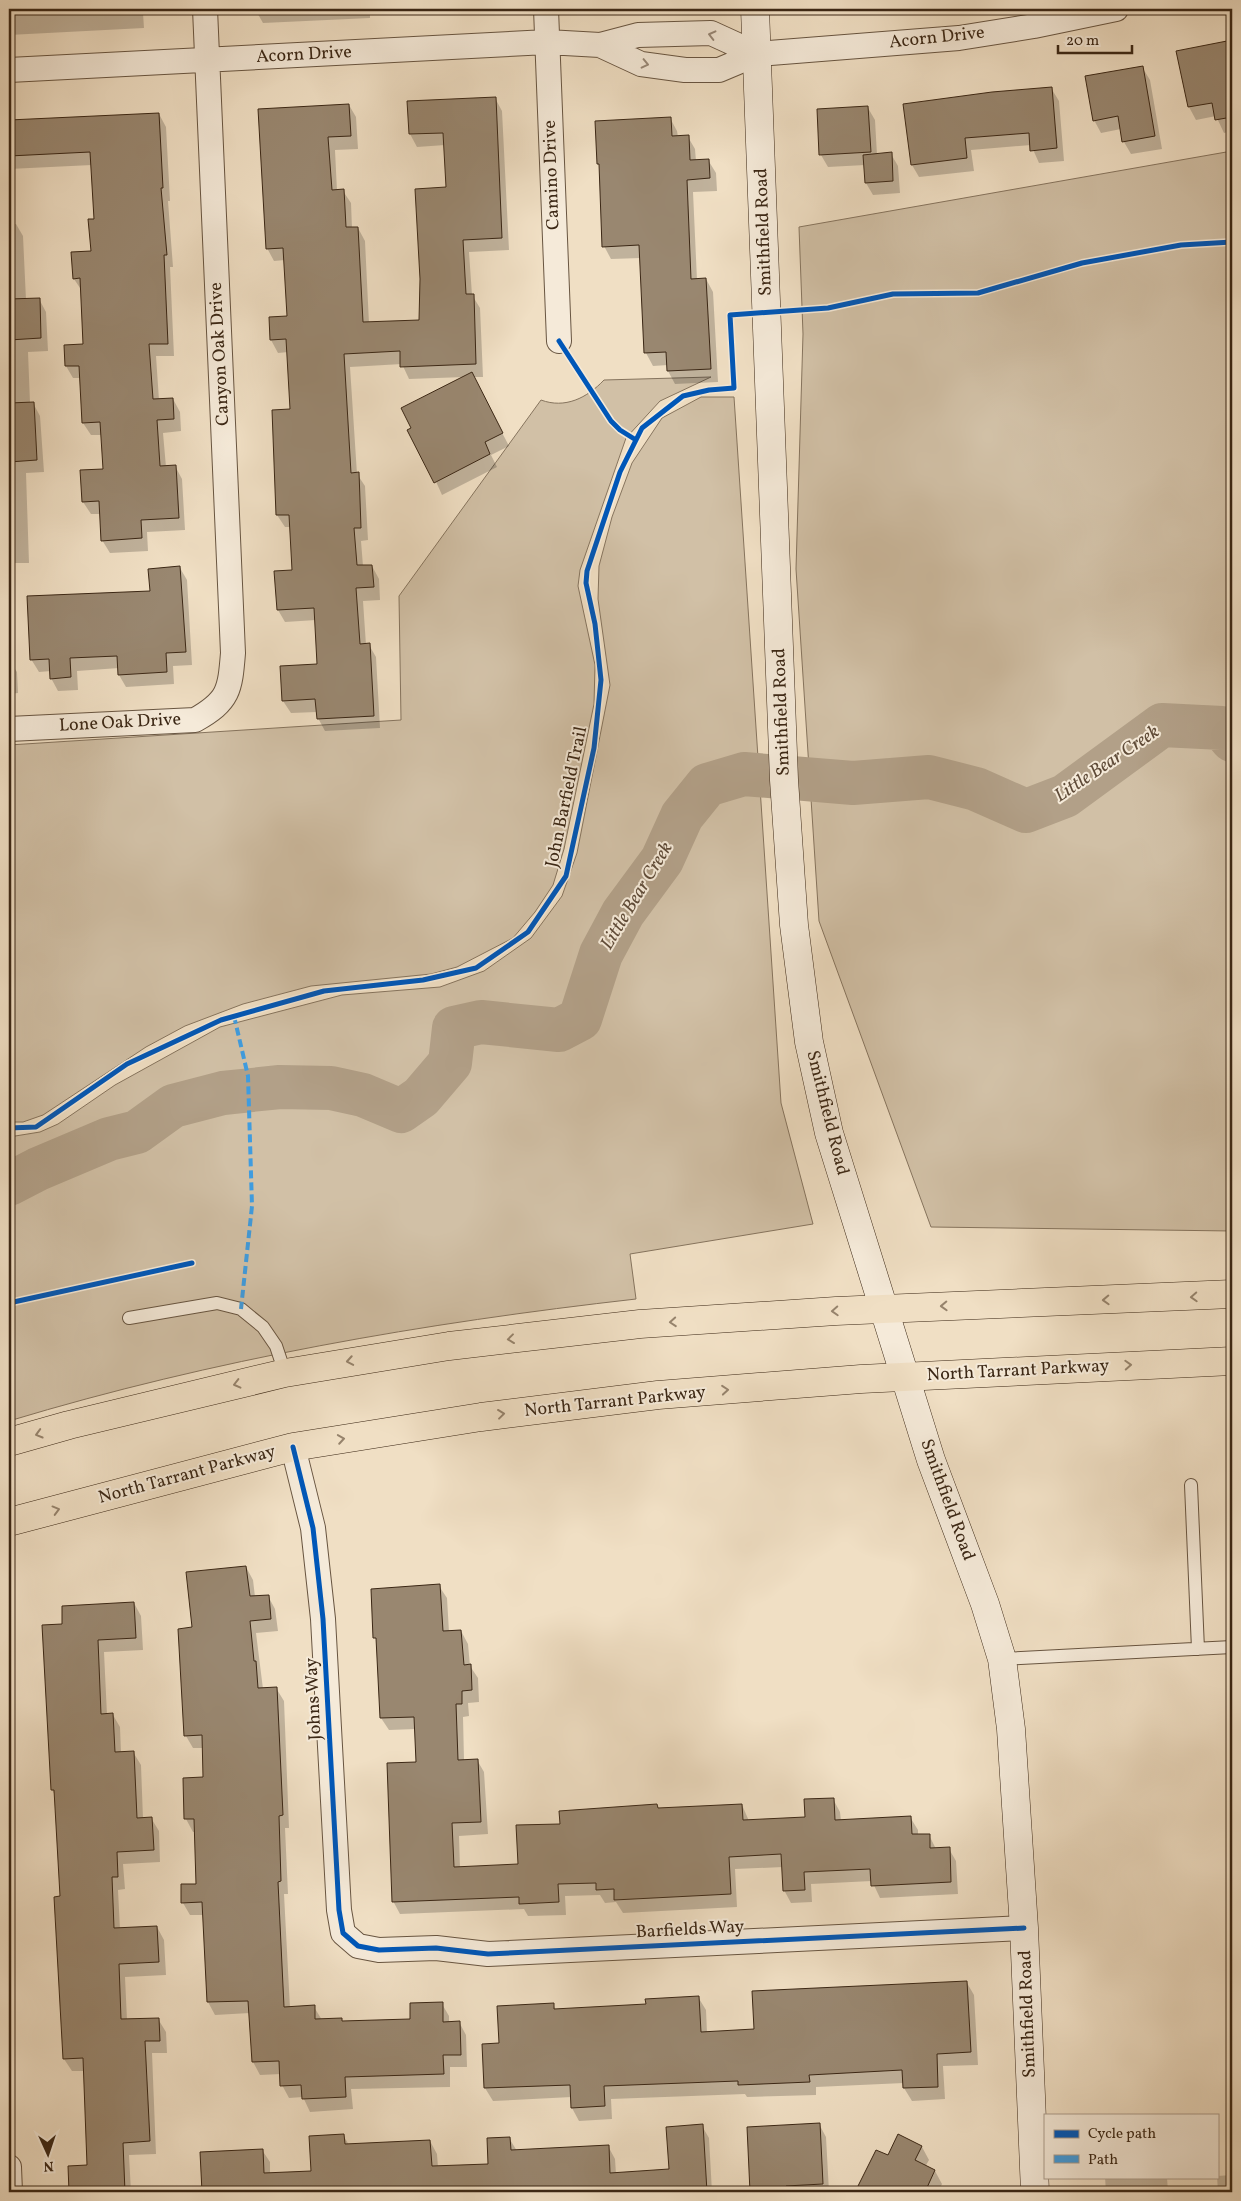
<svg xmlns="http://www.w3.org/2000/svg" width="1241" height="2201" font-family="Vollkorn,serif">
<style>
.green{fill:#d1c0a6;stroke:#86745e}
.shadow{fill:#0003}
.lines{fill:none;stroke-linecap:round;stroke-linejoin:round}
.river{stroke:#b2a088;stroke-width:44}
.building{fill:#998770;stroke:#3b2715}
.lane-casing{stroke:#685541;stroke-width:14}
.street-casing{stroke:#685541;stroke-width:26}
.secondary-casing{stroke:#3b2715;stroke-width:29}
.primary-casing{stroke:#3b2715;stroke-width:29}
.lane{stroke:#f5ead9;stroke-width:12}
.street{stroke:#f5ead9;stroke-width:24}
.secondary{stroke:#f5ead9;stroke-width:28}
.primary{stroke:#f0dfc4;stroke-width:28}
.quiet{stroke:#3f9cdf;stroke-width:4;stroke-dasharray:8 4;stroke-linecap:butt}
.cycleway-casing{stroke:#f5ead9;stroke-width:8}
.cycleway{stroke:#0057b8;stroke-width:5}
.oneway{stroke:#988877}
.oneway2{stroke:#96836c}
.labels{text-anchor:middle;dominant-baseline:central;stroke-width:4;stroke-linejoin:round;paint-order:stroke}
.street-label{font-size:18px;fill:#3b2715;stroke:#f5ead9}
.water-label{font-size:19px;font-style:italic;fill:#5f4b38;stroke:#f5ead9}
</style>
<rect width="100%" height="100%" fill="#f0dfc4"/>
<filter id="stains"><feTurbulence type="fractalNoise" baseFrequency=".004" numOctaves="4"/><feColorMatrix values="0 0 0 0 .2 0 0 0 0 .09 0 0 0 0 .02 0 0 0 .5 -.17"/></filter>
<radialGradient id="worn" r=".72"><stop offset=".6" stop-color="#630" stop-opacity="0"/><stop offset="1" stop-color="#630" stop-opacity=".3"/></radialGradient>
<path class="green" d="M1232,151V1231L931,1227L819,921L796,569L803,334L799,227Z
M711,377L660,401L626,438L580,570L578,586L595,665L594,704L564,849L553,885L535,912L513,938L457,967L431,974L311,986L243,1004L185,1026L146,1047L43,1115L23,1122H9V745L401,720L399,596L541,400C565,409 587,398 604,380Z
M701,397H734L781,1103L813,1224L630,1254L636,1299C424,1323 214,1359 9,1421V1137L40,1132L58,1124L115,1085L220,1027L342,995L440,987L484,971L531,938L562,896L577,853L610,685L598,599L599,566L612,517L632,463L662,418Z"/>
<path class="shadow" d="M9,9H160V12L143,13L144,28L9,35Z
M255,9H429L370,12V18L263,23Z
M1232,41V131L1224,133L1216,116L1196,120L1189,107L1178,52Z
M1142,67L1150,80L1162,149L1131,154L1124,142L1121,129L1101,133L1094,120Z
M1051,88L1059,101L1064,161L1039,163L1031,145L971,150L974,171L919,177L912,165Z
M495,98L502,111L509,250L469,252L472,295L480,308L483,377H473L509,446L491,455L497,467L442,495L412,428L465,377L409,379L402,364L350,367L357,474L365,486L368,540L361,541L363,566H372L379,579L380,600L363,601L366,645H369L376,657L380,728L325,731L318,718L317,712L291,713L283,701L319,665L316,620L285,622L278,610L294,571L291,527H285L277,515L292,410L288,352L278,353L271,340L288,317L285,260L274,261L267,248L260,110L349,105L356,117L358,149L335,150L337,191H343L351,203L352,228H358L365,241L369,323L420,321L447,189L445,145L417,147L410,134L408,102Z
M868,108L875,120L877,155L891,154L898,166L900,193L873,195L866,183L865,165L828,167L821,155Z
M159,114L166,127L170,201H168L173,267H170L174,356H156L159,400L173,399L180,412L181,431L163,433L166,467L175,466L182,479L185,530L147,532L148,551L110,553L102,540L101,514H91L83,502L104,470L102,435H91L83,423L81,378H73L66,366L84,346L82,291L74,279L92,252L95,220L92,165L9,169V122Z
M670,118L677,131L678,137H688L695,149L696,161L708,160L716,173L717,191L693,192L697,280L706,279L713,292L718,382L675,384L668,371V365L653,366L646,353L641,258L611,259L604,246L601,168L598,164Z
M9,224H16L23,236L26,300L39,299L46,312L48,351L28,352L30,403H33L40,416L44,472L26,473L29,563H9Z
M180,568L187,580L192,665L173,666L174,684L126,687L119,675V668L77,671L78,690L58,691L51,678V671L39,672L31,659L151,592Z
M9,579L11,616L9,617Z
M9,660L17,672L18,693L9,694Z
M246,1567L253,1580L255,1597L268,1596L275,1609L278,1631L256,1633L263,1689L276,1688L284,1701L289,1828H285L288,1894H284L290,2008L314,2007L322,2020L341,2019L343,2022L411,2020L442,2004L449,2016V2023L459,2022L466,2035L467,2067H450V2087L351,2089L353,2109L310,2112L303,2097L289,2098L282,2085L281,2074L260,2075L253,2062L250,2013L215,2015L208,2002L204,1915H190L183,1903L198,1885L196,1832H193L186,1819L204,1779L203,1748H193L186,1736L194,1628Z
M439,1586L447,1598L449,1632L461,1631L468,1644L470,1666L478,1678L479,1702L468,1703L469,1716L463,1717L464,1760H477L484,1772L488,1834L459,1836L460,1868L519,1865L561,1825L657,1806L659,1809L742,1805L749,1821L806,1818L833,1799L840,1812L841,1821L910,1817L918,1830V1835H929L936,1849H949L956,1861L958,1894L880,1898L872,1881L811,1884L812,1902L791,1903L784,1890L783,1867L735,1869L737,1907L623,1913L616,1902L605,1903L600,1895L565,1896L566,1915L528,1916L524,1909L400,1914L393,1901L417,1763L416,1729L389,1730L381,1718L378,1643L375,1637Z
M134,1603L141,1616L143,1650L104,1652L107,1715H113L120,1727L121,1753L133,1752L141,1765L143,1819L151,1818L159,1831L160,1862L123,1864L125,1889L118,1890L120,1929L157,1927L164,1940L166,1975L125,1977L127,2020L158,2019L166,2032L167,2053H152L156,2154L129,2155L131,2192H70L69,2167L88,2166L84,2071H72L64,2059L61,1897L56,1797L52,1790L64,1625Z
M967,1983L974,1995L978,2065L943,2066L945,2099L912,2101L904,2088V2083L816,2087V2095L747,2097L745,2094L611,2099L612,2119L579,2121L572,2108V2097L493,2101L485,2088L500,2044L553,2004L556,2010L647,2006L698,1997L706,2010L707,2033L755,2030Z
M819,2124L826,2137L829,2192H751L748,2128Z
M702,2126L709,2138L712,2192H204L202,2153L262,2150L270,2162V2174L313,2172L343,2135L349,2145L430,2141L437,2154L438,2167L489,2165L509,2138L517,2151L608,2146L615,2159L616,2174L670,2170Z
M922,2147L929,2160L925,2167L935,2171L942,2184L938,2192H857L877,2151L889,2157Z
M1232,2175V2192H1218L1217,2176Z
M1105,2177H1167L1168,2192H1106Z"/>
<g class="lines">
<path class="river" d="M9,1184L38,1169L109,1139L137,1132L173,1106L223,1093L280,1087L331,1088L363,1095L401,1111L421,1097L450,1063L454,1028L481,1022L559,1030L580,1019L601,954L623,913L662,860L682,816L707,785L744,774L853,783L929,777L976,789L1026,811L1065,796L1162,725L1222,728L1232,740"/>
</g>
<path class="building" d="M1232,40V117L1215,120L1212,103L1188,107L1176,51Z
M1143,66L1155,136L1122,142L1118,116L1093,121L1085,76Z
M1052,87L1057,148L1030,151L1029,133L965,138L967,158L911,165L903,104L992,92Z
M496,97L502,238L463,240L466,294H474L476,364L400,367V351L344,354L351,473L359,472L361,528H354L357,565H372L374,587L356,588L360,644L370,643L374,716L317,719L315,699L282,701L280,666L317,664L314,608L277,610L274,571L292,570L289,515H276L272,410L290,409L286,339L270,340L269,317L287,316L283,248L266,249L258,109L349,104L351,136L328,137L332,190L344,189L346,227H358L363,322L419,320L420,279L415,189L446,187L443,133L409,134L407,101Z
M868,106L871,152L819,155L817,109Z
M159,113L163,188H161L167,255H164L168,344H149L153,399L173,398L174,419L157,420L160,466L176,465L179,518L141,520L142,538L101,541L99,501L82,502L80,470L103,469L100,422L82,423L79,366H65L64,345L83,344L80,278L73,279L71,252L91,251L88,219H94L90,152L9,156V120Z
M671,117L672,136L689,135L690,160L709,159L710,178L687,180L691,279L706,278L711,369L667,371L666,352L644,353L639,245L602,247L599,164H597L595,121Z
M892,152L893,181L865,183L863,155Z
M40,298L41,338L9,340V299Z
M472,372L503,433L485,442L490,454L434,483L407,430L411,428L401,408Z
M34,402L37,460L9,462V403Z
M180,566L186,652L166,653L167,672L118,675L117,656L70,658L71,677L50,679L49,659L30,660L27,596L150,591L148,569Z
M246,1566L250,1596L269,1595L271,1619L250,1621L254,1661H256L258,1688L277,1687L283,1815L279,1816L281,1881L278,1882L284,2007L315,2005V2019L342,2018V2021L410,2019V2003L443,2002V2022L460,2021L461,2055H443L444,2074L345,2077L346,2097L302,2099L301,2085L280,2086L279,2061L252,2062L248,2001L207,2002L202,1902L181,1903V1884H196L194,1819H184L183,1778L203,1777L202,1735L184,1736L178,1629L192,1627L186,1572Z
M440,1584L443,1631L461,1630L464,1665L471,1664L472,1690L462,1691V1704H456L458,1760L478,1759L481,1822L452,1823L454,1867L518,1864L516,1825L560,1824L559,1811L657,1804L658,1808L742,1804L743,1820L805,1817L804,1799L834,1798L835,1820L911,1816L912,1834H930V1848L950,1847L951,1882L871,1886L870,1869L804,1872L805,1890L783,1891L781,1854L729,1857L731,1894L614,1900V1889L596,1890V1883L558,1884L559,1902L519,1904V1897L392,1902L387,1763L416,1762L414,1717L380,1718L376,1638H373L371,1589Z
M134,1602L136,1638L98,1640L101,1714L113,1713L115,1752L134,1751L137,1818L152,1817L154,1850L117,1852L118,1877H112L114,1928L157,1926L159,1962L119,1964L121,2019L159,2018L160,2041H145L150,2141L123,2143L125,2192H69L68,2166L87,2165L83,2058L63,2059L54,1897L60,1896L54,1790H51L42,1625L62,1624V1606Z
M967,1981L971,2052L937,2054L938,2087L903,2088L902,2070L809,2075L810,2082L738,2085V2081L604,2086L605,2106L571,2108L570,2085L484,2088L482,2044L499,2043L497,2006L554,2003V2009L646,2004L645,1999L699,1996L701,2032L754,2029L752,1991Z
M820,2123L823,2184L786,2186V2192H750L747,2127Z
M703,2124L707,2192H202L200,2152L263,2149L264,2173L311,2171L309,2136L344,2134L345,2144L430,2140L432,2166L488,2164L487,2138L510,2137L511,2150L609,2145L610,2173L669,2169L666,2127Z
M898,2134L922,2146L915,2160L935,2170L925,2192H855L876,2150L888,2155Z"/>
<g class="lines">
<defs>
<path id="lane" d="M129,1318L217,1303L241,1309L263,1327L276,1346L285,1373
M1191,1485L1198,1649
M1002,1659L1232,1647"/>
<path id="street" d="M546,9L559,341
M600,45L641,64L685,70H719L757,54L959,38L1034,26L1116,9
M9,70L547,42L600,45L638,35L711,33L757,54
M9,729L195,720C229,701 230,690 233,653L205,9
M293,1447L313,1528L323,1619L339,1910L343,1933L358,1946L379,1950L436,1948L488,1954L1024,1928
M9,2167L10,2192"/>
<path id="secondary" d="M755,9L784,780L794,925L809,1042L829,1133L931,1460L985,1604L1002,1659L1011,1729L1024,1928L1035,2192"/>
<path id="primary" d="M9,1442L69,1425L285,1373L449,1346L640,1324L836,1311L1232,1294
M9,1522L293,1447L481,1417L658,1395L861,1379L1232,1361"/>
</defs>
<use href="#lane" class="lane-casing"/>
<use href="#street" class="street-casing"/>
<use href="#secondary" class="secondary-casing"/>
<use href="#primary" class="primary-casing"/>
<use href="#lane" class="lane"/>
<use href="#street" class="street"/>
<use href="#secondary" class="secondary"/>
<use href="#primary" class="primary"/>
<path class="quiet" d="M234,1016L248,1076L252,1206L241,1309"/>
<defs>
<path id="cycleway" d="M559,341L611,421L620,430L636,440
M9,1128L36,1127L127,1064L221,1020L324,991L423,980L476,968L528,932L566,876L594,748L601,680L595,624L586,583L587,571L620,472L642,428L683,396L709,390L734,388L730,315L828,308L893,294L978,293L1082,263L1181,245L1232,242
M9,1303L192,1263
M293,1447L313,1528L323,1619L339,1910L343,1933L358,1946L379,1950L436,1948L488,1954L1024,1928"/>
</defs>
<use href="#cycleway" class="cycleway-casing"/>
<use href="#cycleway" class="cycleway"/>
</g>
<defs><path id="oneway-chevron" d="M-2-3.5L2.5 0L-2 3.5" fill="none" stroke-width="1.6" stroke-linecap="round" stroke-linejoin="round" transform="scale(1.25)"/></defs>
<g class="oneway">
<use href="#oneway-chevron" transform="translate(712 35) rotate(-166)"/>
<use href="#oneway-chevron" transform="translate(645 64) rotate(13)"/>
</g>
<g class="oneway2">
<use href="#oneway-chevron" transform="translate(1194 1297) rotate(177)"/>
<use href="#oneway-chevron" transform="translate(1106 1300) rotate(178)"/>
<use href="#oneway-chevron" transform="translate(944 1306) rotate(178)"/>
<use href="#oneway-chevron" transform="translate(835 1311) rotate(177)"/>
<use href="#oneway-chevron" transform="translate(673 1322) rotate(176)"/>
<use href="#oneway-chevron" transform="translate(511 1339) rotate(173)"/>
<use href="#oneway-chevron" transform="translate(350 1361) rotate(170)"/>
<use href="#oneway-chevron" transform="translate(1128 1365) rotate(-3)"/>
<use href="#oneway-chevron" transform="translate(237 1384) rotate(166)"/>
<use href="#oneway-chevron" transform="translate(725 1390) rotate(-5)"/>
<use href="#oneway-chevron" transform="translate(501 1414) rotate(-7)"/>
<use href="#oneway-chevron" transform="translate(39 1434) rotate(164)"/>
<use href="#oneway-chevron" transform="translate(341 1439) rotate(-9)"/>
<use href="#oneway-chevron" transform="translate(56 1510) rotate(-15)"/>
</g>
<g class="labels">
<g class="street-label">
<text transform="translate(937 38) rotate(-6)">Acorn Drive</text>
<text transform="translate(304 55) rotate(-3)">Acorn Drive</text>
<text transform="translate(552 175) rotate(-92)">Camino Drive</text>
<text transform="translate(764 232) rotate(-92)">Smithfield Road</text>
<text transform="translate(220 354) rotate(-93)">Canyon Oak Drive</text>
<text transform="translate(782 712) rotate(-92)">Smithfield Road</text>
<text transform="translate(120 723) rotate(-3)">Lone Oak Drive</text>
<text transform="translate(567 797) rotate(-78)">John Barfield Trail</text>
<text transform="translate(827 1113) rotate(76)">Smithfield Road</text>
<text transform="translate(1018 1371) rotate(-3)">North Tarrant Parkway</text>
<text transform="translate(615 1402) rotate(-6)">North Tarrant Parkway</text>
<text transform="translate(187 1475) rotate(-15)">North Tarrant Parkway</text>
<text transform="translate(947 1500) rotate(70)">Smithfield Road</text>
<text transform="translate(314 1699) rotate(-93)">Johns Way</text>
<text transform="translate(690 1930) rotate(-3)">Barfields Way</text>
<text transform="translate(1028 2014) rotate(-92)">Smithfield Road</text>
</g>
<g class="water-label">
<text transform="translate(1107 764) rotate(-34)">Little Bear Creek</text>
<text transform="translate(637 896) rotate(-59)">Little Bear Creek</text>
</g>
</g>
<rect width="1241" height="2201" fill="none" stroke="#f0dfc4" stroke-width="30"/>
<rect x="10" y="10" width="1221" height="2181" fill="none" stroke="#3b2715" stroke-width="2.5"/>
<rect x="15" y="15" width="1211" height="2171" fill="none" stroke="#3b2715"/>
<rect x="1044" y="2114" width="175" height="65" fill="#f5ead9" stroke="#ab9c8b"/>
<rect x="1054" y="2130" width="25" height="8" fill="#0057b8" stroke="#ab9c8b"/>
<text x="1088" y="2138" font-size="15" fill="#3b2715">Cycle path</text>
<rect x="1054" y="2155" width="25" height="8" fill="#3f9cdf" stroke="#ab9c8b"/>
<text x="1088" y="2164" font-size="15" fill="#3b2715">Path</text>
<g transform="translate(48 2154) rotate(177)" stroke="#f5ead9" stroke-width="4" paint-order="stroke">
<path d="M0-4L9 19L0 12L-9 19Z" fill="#3b2715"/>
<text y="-8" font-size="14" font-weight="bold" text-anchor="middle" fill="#3b2715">N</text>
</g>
<path d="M1058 45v8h74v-8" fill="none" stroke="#3b2715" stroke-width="2.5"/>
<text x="1066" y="45" font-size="15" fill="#3b2715" stroke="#f5ead9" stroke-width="4" paint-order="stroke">20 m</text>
<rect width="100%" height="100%" filter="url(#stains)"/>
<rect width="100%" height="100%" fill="url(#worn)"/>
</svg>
